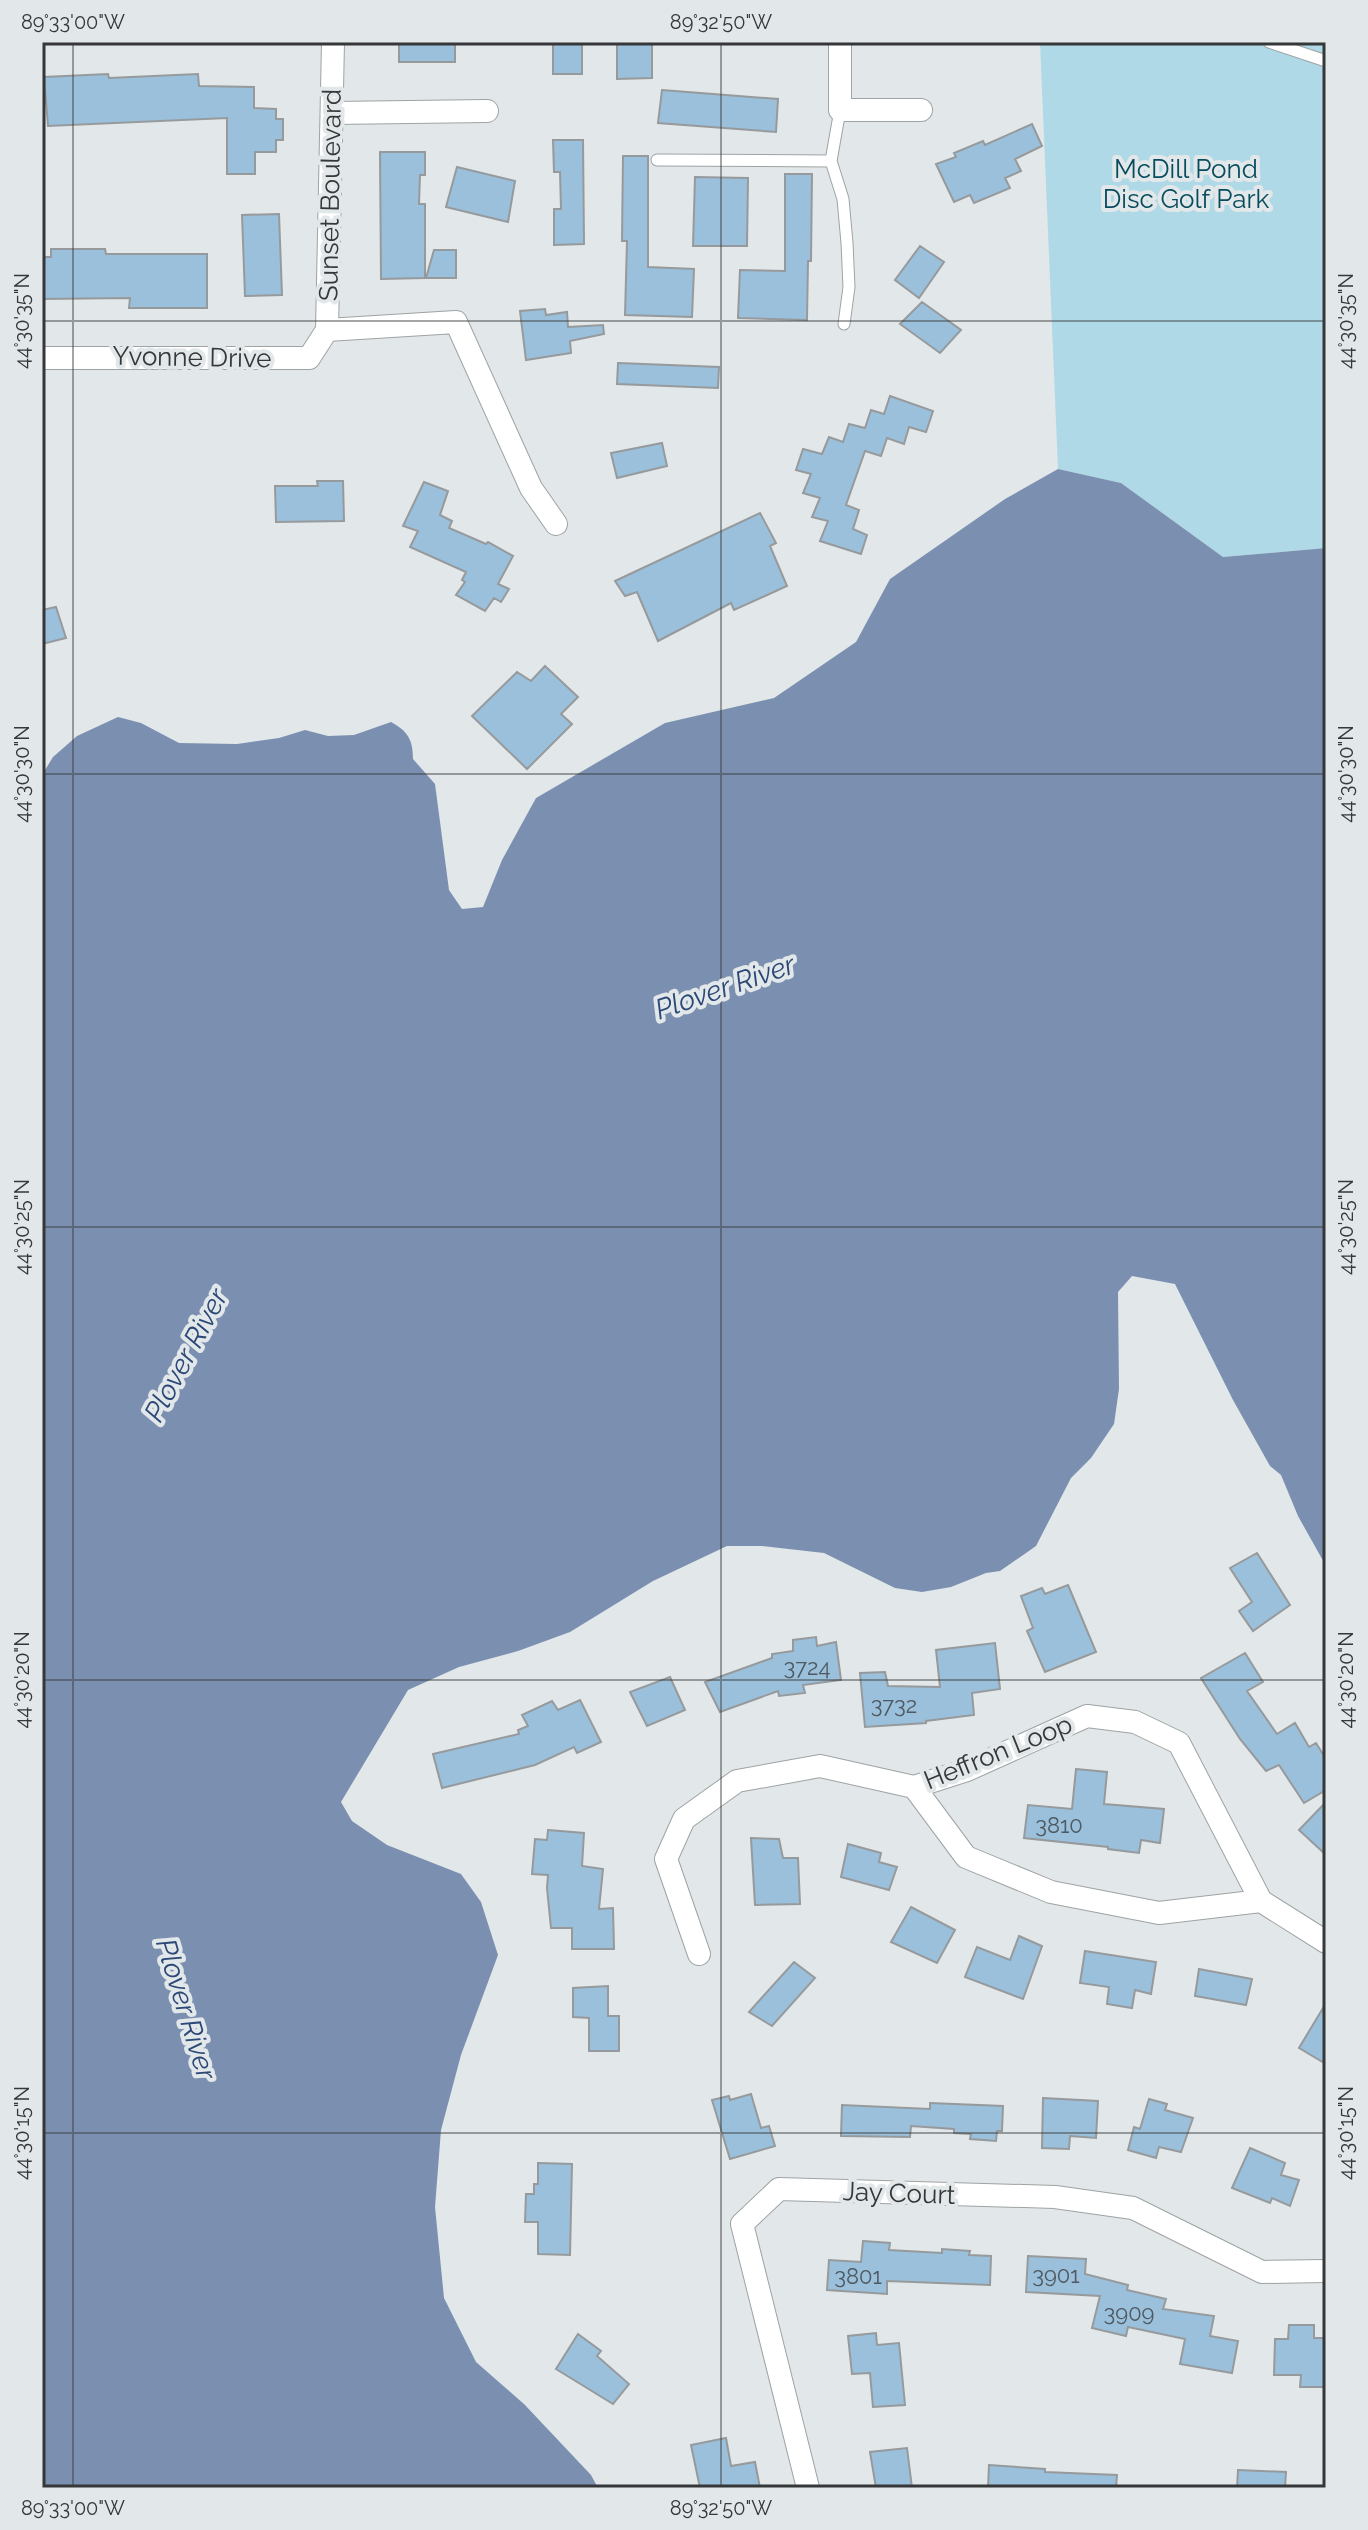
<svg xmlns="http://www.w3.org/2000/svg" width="1368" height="2530" font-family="Raleway,sans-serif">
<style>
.green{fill:#b0d9e7}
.water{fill:#7b90b1}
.building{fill:#9bc0db;stroke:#969a9c;stroke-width:2}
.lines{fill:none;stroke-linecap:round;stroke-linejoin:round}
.lane-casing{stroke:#9ea3a4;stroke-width:13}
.street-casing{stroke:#9ea3a4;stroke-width:24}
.lane{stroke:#fff;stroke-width:11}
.street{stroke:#fff;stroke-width:22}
.ticks{fill:none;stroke:#353738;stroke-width:2;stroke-opacity:0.45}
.labels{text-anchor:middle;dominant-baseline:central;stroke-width:8;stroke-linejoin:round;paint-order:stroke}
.number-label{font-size:22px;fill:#4e5961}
.park-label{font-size:26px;fill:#064c5e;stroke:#e2e7e9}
.street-label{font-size:26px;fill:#353738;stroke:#e2e7e9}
.water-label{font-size:28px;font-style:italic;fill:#2b4876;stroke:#e2e7e9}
.neatline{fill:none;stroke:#353738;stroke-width:3}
.ticks-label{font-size:20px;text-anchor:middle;fill:#353738}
</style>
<rect width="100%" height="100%" fill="#e2e7e9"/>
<path class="green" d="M1040,42H1326V548L1223,557L1121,483L1058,469Z"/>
<path class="water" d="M1058,469L1121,483L1223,557L1326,548V1566L1298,1516L1281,1475L1270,1466L1233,1400L1175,1284L1132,1276L1118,1292L1119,1389L1114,1424L1091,1458L1071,1478L1036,1546L1000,1571L986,1573L951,1587L922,1592L895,1588L824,1553L761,1546H727L653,1581L570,1632L518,1651L459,1667L408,1690L341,1802L352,1821L387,1845L461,1874L481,1902L498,1955L461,2055L441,2130L435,2207L444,2298L476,2362L524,2404L591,2475L598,2488H42V775L53,757L77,736L118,717L141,723L179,743L237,744L279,738L305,730L328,736L354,735L391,722C408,731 413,740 413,759L435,784L449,890L462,909L483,907L502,860L536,798L665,723L774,698L856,642L890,579L1005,499Z"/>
<path class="building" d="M399,42H455V62H399Z
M553,42H582V74H553Z
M617,42H652V78L617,79Z
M108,74L109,78L198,74L199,86L254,87V108L276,109V119H283V140H276V152H255V174H227V118L48,126L44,77Z
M662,90L778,99L776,132L658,123Z
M1032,124L1042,146L1015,159L1021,171L1005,178L1010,188L974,203L970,195L954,202L936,164L956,157L954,153L983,141L985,145Z
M553,140H583L584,244L554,245V209H561L560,172H554Z
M380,152H425V175H420L419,204H425V278L381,279Z
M623,156H648V267L694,269L692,317L625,315L627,241H622Z
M457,167L515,181L508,222L446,207Z
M785,174H812L811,261H808L807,320L738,318L740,270L785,271Z
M695,177L748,178L747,246H693Z
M279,214L282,295L245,296L242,215Z
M920,246L944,262L919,298L895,280Z
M51,249H105L106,254H207V308H129L130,298L42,299V257H51Z
M434,250H456V278H426Z
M922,302L961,330L940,353L900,324Z
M545,309L546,315L567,312L568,327L603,325L604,334L570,341L571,353L526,360L520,311Z
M618,363L719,367L718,388L617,384Z
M890,396L933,411L926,432L909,427L904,444L887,438L881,456L865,451L846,505L859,510L853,529L867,535L861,554L820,541L828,521L812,517L820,498L803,493L811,474L796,470L803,449L822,454L829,437L843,442L849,424L865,428L871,410L884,414Z
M662,443L667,466L617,478L611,453Z
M317,481H343L344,521L276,522L275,486H318Z
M424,482L448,491L440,515L452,521L449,528L486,544L488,542L513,556L498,584L509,589L501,602L494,598L485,611L456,595L465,582L462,580L466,572L410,547L418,531L403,526Z
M760,513L776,543L770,546L787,586L734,610L731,603L658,641L637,592L625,596L615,581Z
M56,607L66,638L42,644V610Z
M545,666L578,697L561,714L572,724L527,769L472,716L517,672L531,681Z
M1257,1553L1290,1605L1253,1631L1239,1611L1252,1602L1230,1568Z
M1068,1585L1096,1652L1045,1672L1027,1631L1033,1628L1021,1596L1042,1588L1045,1594Z
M816,1637L817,1646L836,1642L841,1680L803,1685L805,1693L779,1696L778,1691L720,1712L705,1682L772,1658V1654L793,1651V1640Z
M995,1643L1000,1689L972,1693L974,1715L926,1721V1723L865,1727L860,1673L885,1672L888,1686L940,1687L936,1650Z
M1245,1653L1263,1682L1247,1691L1277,1734L1295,1723L1309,1747L1316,1743L1326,1759V1790L1304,1803L1279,1765L1266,1771L1240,1739L1201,1678Z
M670,1677L685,1710L647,1726L630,1692Z
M580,1700L601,1742L577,1753L574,1747L535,1765L442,1788L433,1754L519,1734L518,1730L528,1726L522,1715L552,1701L558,1710Z
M1076,1769L1107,1772L1104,1804L1164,1809L1160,1843L1141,1840L1139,1853L1108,1849V1847L1024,1838L1028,1805L1072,1809Z
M1326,1802V1855L1299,1830Z
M548,1830L584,1833L582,1866L603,1869L599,1909L613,1908L614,1949H572V1928H551L547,1888L548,1875L532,1874L535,1839L547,1840Z
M751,1838L779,1839L783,1858H798L800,1904L755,1905Z
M848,1844L881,1853L879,1862L897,1867L889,1890L841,1877Z
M911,1907L955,1930L937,1963L891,1942Z
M1019,1936L1042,1946L1023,1999L965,1977L977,1947L1010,1960Z
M1085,1951L1156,1962L1151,1994L1135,1990L1132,2008L1107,2004L1109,1987L1080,1983Z
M794,1962L815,1978L772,2026L749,2012Z
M1199,1969L1252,1979L1246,2005L1195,1996Z
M608,1986V2016H619V2051H589V2018L573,2017V1988Z
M1326,2003V2064L1299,2048Z
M751,2094L761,2128L769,2126L775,2146L730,2159L712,2100L729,2096L730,2100Z
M1043,2098L1098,2101L1096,2138L1070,2136L1069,2149L1042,2148Z
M1149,2099L1167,2104L1165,2110L1193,2118L1181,2152L1159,2147L1156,2158L1128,2150L1134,2127L1140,2129Z
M930,2103L1003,2106L1002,2131H997L996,2141L970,2139L971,2134L954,2133V2129L911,2126L910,2137L841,2136L842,2105L930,2109Z
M1250,2148L1285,2163L1281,2175L1299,2180L1290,2206L1272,2198L1270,2203L1232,2188Z
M538,2163L572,2164L570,2255L538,2254V2222H525L526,2194H534V2184H538Z
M863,2241L890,2243L889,2250L942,2253V2249L970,2251L969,2255L991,2256L990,2285L887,2281V2294L827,2290L829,2260L861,2262Z
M1028,2256L1086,2259L1085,2274L1128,2285L1127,2290L1166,2299L1163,2309L1214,2316L1210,2336L1238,2341L1232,2373L1180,2364L1185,2339L1128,2327L1126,2336L1092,2328L1100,2296L1026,2292Z
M1289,2325H1314V2338H1326V2387H1300L1301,2375H1274L1275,2339H1288Z
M876,2333L877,2345L899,2343L905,2405L873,2407L870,2373L852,2374L848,2336Z
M578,2334L601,2351L597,2356L629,2384L613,2404L556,2369Z
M726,2438L731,2466L755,2462L760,2488H700L691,2445Z
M907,2448L912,2488H876L870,2452Z
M989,2465L1045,2469V2472L1117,2475L1116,2488H988Z
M1238,2470L1286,2472L1285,2488H1237Z"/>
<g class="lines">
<defs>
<path id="lane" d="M1269,42L1326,61
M840,110L831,161L843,199L847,243L849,287L844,324
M657,160L831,161"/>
<path id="street" d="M333,42L327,330L456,322L531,488L556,524
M840,42V110H921
M333,113L487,111
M42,358H309L327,330
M914,1787L966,1857L1051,1892L1159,1913L1261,1901
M699,1954L666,1859L684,1819L737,1781L820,1766L914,1787L967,1770L1087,1716L1135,1722L1179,1743L1261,1901L1326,1942
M808,2488L742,2224L779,2189L1055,2197L1133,2208L1262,2272L1326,2271"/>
</defs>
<use href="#lane" class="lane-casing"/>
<use href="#street" class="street-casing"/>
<use href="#lane" class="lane"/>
<use href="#street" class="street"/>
</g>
<path class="ticks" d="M73,42V2488M721,42V2488M42,321H1326M42,774H1326M42,1227H1326M42,1680H1326M42,2133H1326"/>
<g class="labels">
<g class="number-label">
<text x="807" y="1667">3724</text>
<text x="894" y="1705">3732</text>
<text x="1059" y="1825">3810</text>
<text x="1056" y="2275">3901</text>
<text x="858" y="2276">3801</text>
<text x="1129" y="2313">3909</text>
</g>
<g class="park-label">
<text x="1186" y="169">McDill Pond<tspan x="1186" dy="30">Disc Golf Park</tspan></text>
</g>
<g class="street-label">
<text transform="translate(330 195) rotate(-89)">Sunset Boulevard</text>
<text transform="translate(192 357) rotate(1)">Yvonne Drive</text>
<text transform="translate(998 1752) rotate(-22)">Heffron Loop</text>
<text transform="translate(899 2193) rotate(2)">Jay Court</text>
</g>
<g class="water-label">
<text transform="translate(725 987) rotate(-19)">Plover River</text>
<text transform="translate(186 1355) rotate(-62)">Plover River</text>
<text transform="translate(186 2009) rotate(73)">Plover River</text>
</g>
</g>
<rect width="1368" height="2530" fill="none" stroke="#e2e7e9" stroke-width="88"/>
<rect x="44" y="44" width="1280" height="2442" class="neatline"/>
<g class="ticks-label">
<text x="73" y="29">89°33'00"W</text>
<text x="721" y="29">89°32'50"W</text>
<text transform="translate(22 321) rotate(-90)" y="7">44°30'35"N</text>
<text transform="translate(1346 321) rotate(-90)" y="7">44°30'35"N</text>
<text transform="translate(22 774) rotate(-90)" y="7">44°30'30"N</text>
<text transform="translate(1346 774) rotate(-90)" y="7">44°30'30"N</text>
<text transform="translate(22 1227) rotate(-90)" y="7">44°30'25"N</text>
<text transform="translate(1346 1227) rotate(-90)" y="7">44°30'25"N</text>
<text transform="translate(22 1680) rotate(-90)" y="7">44°30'20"N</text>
<text transform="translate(1346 1680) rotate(-90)" y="7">44°30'20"N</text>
<text transform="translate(22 2133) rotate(-90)" y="7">44°30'15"N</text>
<text transform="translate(1346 2133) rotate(-90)" y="7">44°30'15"N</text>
<text x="73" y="2515">89°33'00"W</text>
<text x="721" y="2515">89°32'50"W</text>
</g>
</svg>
